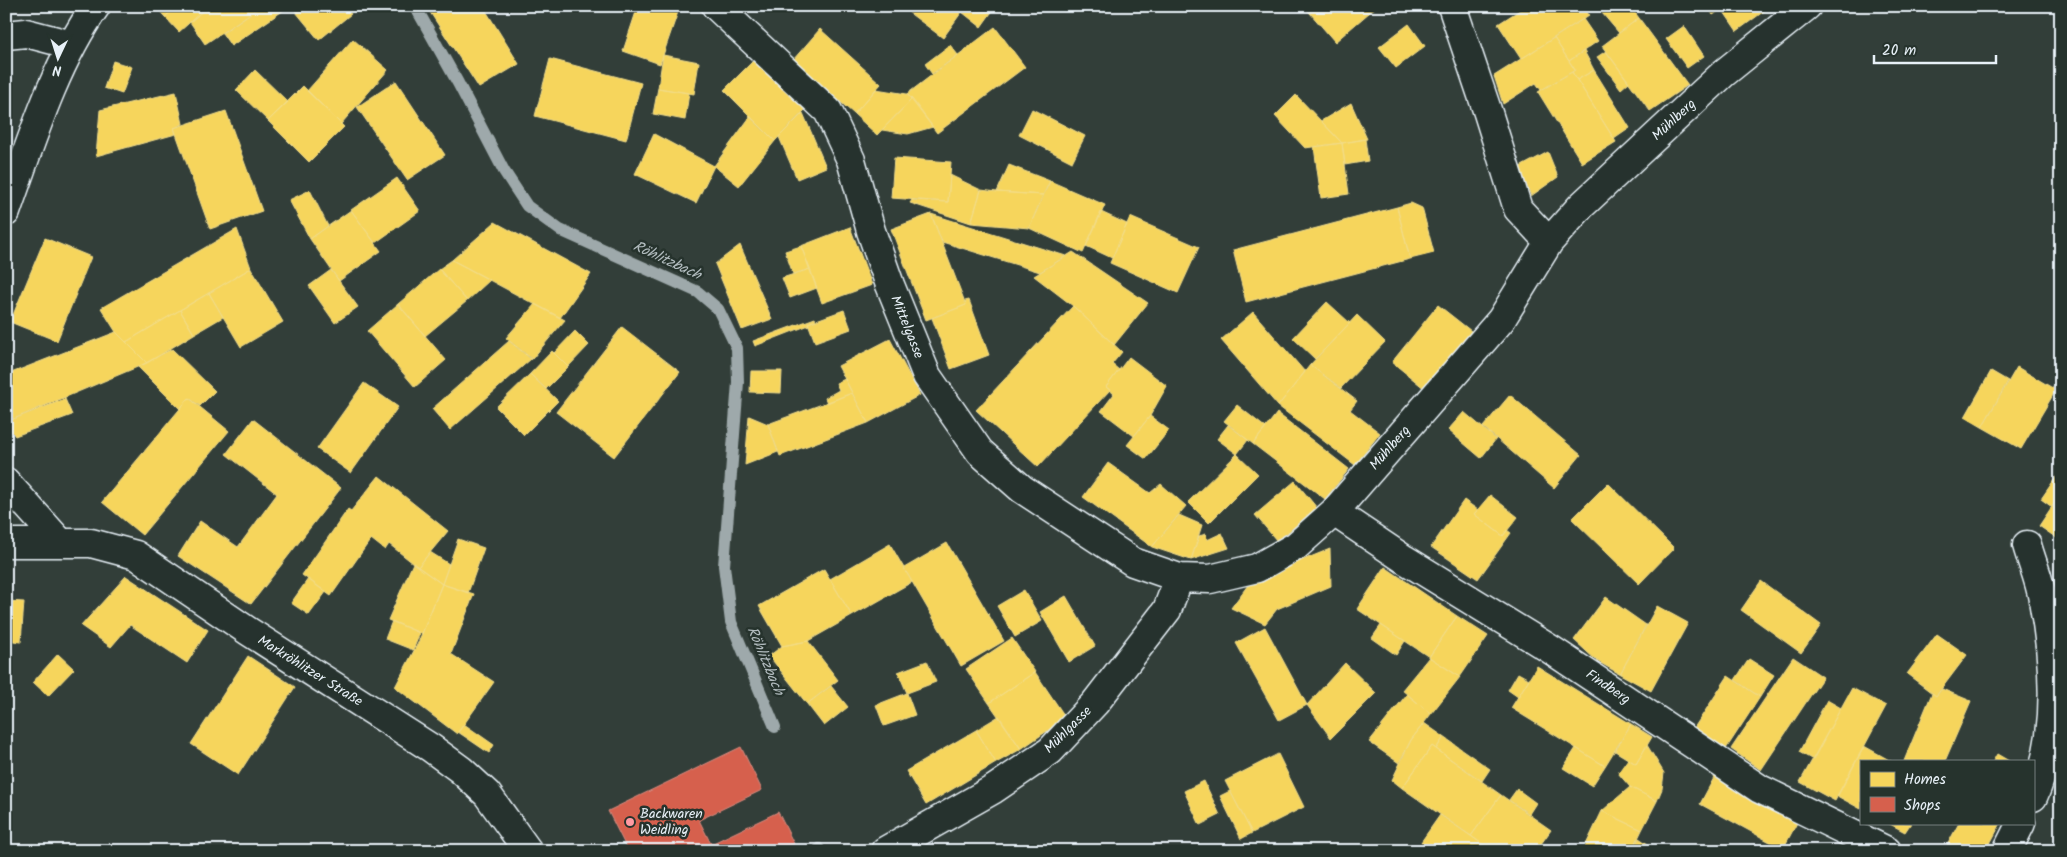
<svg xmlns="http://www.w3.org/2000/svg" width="2067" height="857" font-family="Kalam,sans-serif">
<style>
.homes{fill:#f6d55c;stroke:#f2dd8b}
.shops{fill:#d6604d;stroke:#db8c80}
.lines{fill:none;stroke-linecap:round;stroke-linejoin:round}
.stream{stroke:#9ea9ab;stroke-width:12}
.minor-casing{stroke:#e8f1f8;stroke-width:31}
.major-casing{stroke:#e8f1f8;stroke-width:31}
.minor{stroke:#26332d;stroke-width:28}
.major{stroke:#26332d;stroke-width:28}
.poi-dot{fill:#ff9aa2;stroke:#26332d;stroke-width:2}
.labels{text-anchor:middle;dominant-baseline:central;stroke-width:5;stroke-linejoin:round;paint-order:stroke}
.street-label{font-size:14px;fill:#e8f1f8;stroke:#26332d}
.poi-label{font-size:14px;fill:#e8f1f8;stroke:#26332d;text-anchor:start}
.water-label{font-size:15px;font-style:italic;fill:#b1bbbe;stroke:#26332d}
</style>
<rect width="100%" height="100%" fill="#323e39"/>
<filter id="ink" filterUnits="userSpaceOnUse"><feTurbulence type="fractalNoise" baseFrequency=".02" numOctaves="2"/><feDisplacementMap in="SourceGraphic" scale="10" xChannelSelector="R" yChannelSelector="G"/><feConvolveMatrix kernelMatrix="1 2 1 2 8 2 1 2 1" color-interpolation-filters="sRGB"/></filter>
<g filter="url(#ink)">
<path class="homes" d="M155,6H177L165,17Z
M177,6H208L179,32L165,17Z
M208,6H261L205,44L190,22Z
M261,6H286L287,8L231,46L222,33Z
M291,6H345L351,14L319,40Z
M426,6H483L519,64L479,88Z
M638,6H680L660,64L623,51Z
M900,6H966L943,38Z
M966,6H996L981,27L962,12Z
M1304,6H1377L1335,42Z
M1526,6H1583L1589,15L1521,59L1498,24Z
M1596,6H1630L1639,18L1619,33Z
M1707,6H1720L1722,9L1713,15Z
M1720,6H1771L1737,31Z
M1639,18L1688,85L1650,111L1602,46Z
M1583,19L1598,41L1569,61L1554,38Z
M1409,24L1425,46L1396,68L1379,47Z
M1684,26L1704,56L1687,68L1666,39Z
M995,27L1025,67L937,133L907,94Z
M820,29L881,84L854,114L793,60Z
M1554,38L1575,70L1541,90L1536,83L1503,104L1494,76Z
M353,39L388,70L341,124L307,91Z
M950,45L958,55L932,74L925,64Z
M1584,51L1594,70L1577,80L1572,72L1575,70L1569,61Z
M1606,51L1629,82L1621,89L1597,57Z
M663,55L699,62L694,94L658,88Z
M550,59L641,83L626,140L535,116Z
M754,60L805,110L775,141L724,90Z
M113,61L132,67L122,94L104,88Z
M255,70L288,102L268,121L236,90Z
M1594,70L1630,128L1614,139L1577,80Z
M1572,72L1616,142L1582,163L1538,92Z
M396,81L445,155L407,180L357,107Z
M303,86L344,127L309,162L268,121Z
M658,88L689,93L685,120L653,114Z
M876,89L907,94L912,99L877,135L854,114Z
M176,92L183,124L174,128L176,134L96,156L100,110Z
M1296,95L1321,121L1342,143L1305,148L1275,116Z
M912,99L933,127L908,134L882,130Z
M1351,103L1367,139L1342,143L1321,121Z
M1032,109L1085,136L1072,162L1019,135Z
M226,111L262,211L210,229L174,128Z
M803,113L826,167L797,179L779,137Z
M750,117L775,141L739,186L714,166Z
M654,134L714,166L696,203L635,174Z
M1365,139L1368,161L1345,165L1342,143Z
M1342,143L1349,194L1321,198L1314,147Z
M1548,152L1558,177L1531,196L1520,167Z
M894,158L951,162L948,202L891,198Z
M1009,165L1050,181L1043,195L997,192Z
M950,175L981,190L971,223L910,203L912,200L948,202Z
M397,178L420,211L375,243L351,210Z
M1050,181L1105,205L1083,253L1029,228Z
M310,190L328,226L310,239L289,200Z
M981,190L997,192L1043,195L1029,228L971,223Z
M1411,203L1422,208L1434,253L1410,259L1397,207Z
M1397,207L1410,259L1246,302L1233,250Z
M351,210L381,251L339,281L310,239Z
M1101,212L1127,224L1112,258L1086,246Z
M931,214L1066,256L1040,272L942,242Z
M931,214L966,305L926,320L891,229Z
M1130,217L1199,247L1178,293L1110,263Z
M495,222L591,274L560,318L452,260Z
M850,227L872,285L822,303L801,246Z
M237,229L251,268L126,342L116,332L101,308Z
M45,238L91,257L57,341L10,322Z
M740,245L772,319L742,330L715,264Z
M801,246L810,269L793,274L785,251Z
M1073,252L1148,303L1114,345L1073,306L1034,276Z
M452,260L490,280L467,301L439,269Z
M251,268L283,322L241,347L209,293Z
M439,269L467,301L425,336L398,304Z
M810,269L817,288L790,298L782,278Z
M331,270L358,307L335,323L309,286Z
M209,293L223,317L194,334L180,310Z
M969,300L989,355L951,369L932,318L966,305L965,301Z
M1327,302L1350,323L1315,359L1293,338Z
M398,304L446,360L415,387L367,331Z
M535,304L565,320L532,359L506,338Z
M1438,305L1471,331L1425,389L1392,362Z
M1073,306L1122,352L1112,364L1119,370L1106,387L1110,390L1038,467L976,410Z
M180,310L194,334L147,363L126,342Z
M844,310L851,329L815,342L808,323Z
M1253,312L1305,372L1278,406L1221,340Z
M1357,315L1385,342L1341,388L1310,365Z
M815,318L816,320L808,323L809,325L755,346L753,341Z
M622,327L680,372L614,457L556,412Z
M575,331L589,345L568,367L554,353Z
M116,332L147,363L6,422V375Z
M890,339L920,395L868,423L838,366Z
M509,341L531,359L450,430L432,409Z
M172,349L215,391L200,406L189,398L180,409L138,367Z
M552,351L568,367L546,389L530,374Z
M1129,357L1167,386L1150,416L1134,436L1101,411L1114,394L1106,387Z
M1310,365L1357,401L1350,410L1380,433L1355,465L1278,406Z
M2017,367L2056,390L2021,449L1982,427Z
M751,371H782L781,393L750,392Z
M1991,371L2008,381L1982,427L1965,417Z
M530,374L558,401L524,435L496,407Z
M845,379L852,393L827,403L825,398L839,390L836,383Z
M364,383L398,407L351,473L317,449Z
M852,393L868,423L780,456L768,424Z
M1510,395L1581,455L1554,488L1483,427Z
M189,398L229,431L142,535L102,502Z
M65,399L72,415L15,436L6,425V422Z
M1237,405L1266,428L1253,444L1224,421Z
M1464,412L1496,439L1481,458L1448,430Z
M1277,413L1349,469L1325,499L1253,444Z
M749,416L768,424L778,452L745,465Z
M1150,416L1169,430L1146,459L1127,445Z
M253,419L341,488L251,604L178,556L200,521L238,547L277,494L226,454Z
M1228,425L1248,440L1237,454L1217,439Z
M1237,454L1258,474L1209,523L1188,502Z
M1108,463L1150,493L1161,484L1186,506L1152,547L1083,497Z
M2061,470V493L2052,507L2041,499Z
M379,476L448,531L418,567L389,544L385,550L371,539L331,596L302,575L348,509L351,511Z
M1295,481L1317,508L1277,541L1255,515Z
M1608,483L1674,548L1639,584L1572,519Z
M2061,493V541L2039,526Z
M1490,495L1518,517L1503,536L1474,514Z
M1464,500L1478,510L1474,514L1503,536L1507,530L1511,533L1478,579L1431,547Z
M1179,515L1202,525L1191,560L1152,547Z
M1222,533L1229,548L1191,560L1199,536L1206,534L1207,540Z
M458,539L484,548L468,593L442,584Z
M947,543L1004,641L961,666L904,568Z
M890,544L912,582L852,616L830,579Z
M1330,549L1331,586L1277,609L1265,624L1231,608L1251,581Z
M430,552L449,564L442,584L418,567Z
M413,563L442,584L422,634L388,620Z
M1385,567L1457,616L1429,657L1357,609Z
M824,569L852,616L808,641L782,646L759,606Z
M126,576L208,630L187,663L130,625L111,647L81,626Z
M308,579L326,592L309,615L291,603Z
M1761,581L1821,625L1801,653L1741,610Z
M442,584L474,594L451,654L494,682L457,734L395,687L418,643Z
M1024,590L1042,621L1015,637L997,606Z
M1066,596L1095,646L1069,662L1040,612Z
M1606,597L1646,625L1620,674L1597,661L1574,640Z
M6,601L24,602L21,642L6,640Z
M1657,606L1688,623L1651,691L1620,674Z
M1457,616L1488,636L1460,677L1429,657Z
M392,621L420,633L413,650L385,639Z
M1381,625L1405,641L1396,655L1372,638Z
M1265,627L1307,705L1279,720L1236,643Z
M1937,634L1967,655L1936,696L1907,674Z
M1012,638L1035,672L989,703L966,669Z
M808,641L838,680L807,704L769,656L782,646Z
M58,654L74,669L48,696L33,682Z
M248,656L295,687L238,775L191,744Z
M1429,657L1460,677L1431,714L1402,690Z
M1793,657L1823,677L1761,770L1731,749Z
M1749,659L1774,675L1760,697L1735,680Z
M927,661L936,682L907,693L898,672Z
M1345,663L1376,693L1331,738L1307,705Z
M1537,666L1631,724L1605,766L1511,708Z
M1035,672L1066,718L1021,749L989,703Z
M1518,673L1529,679L1518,697L1508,690Z
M1728,676L1760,697L1724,752L1692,731Z
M831,686L848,707L824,726L807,704Z
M1852,688L1886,706L1835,801L1800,782Z
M1942,689L1971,701L1945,761H1904L1932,693L1936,696Z
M907,693L915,715L884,726L876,705Z
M1407,694L1431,714L1411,740L1399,763L1369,742Z
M1827,700L1841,708L1813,760L1799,752Z
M999,716L1021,749L996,763L976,730Z
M1424,723L1444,737L1436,749L1432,746L1402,788L1392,780L1411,740Z
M464,724L494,745L489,753L458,732Z
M1631,724L1652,737L1636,764L1615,751Z
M976,730L996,763L926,805L906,771Z
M1444,737L1490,769L1482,781L1436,749Z
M1647,745L1664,773L1662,789L1657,801L1630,787L1618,773L1628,759L1636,764Z
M1432,746L1501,795L1471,836L1402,788Z
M1864,746L1891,761H1861V809L1837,796Z
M1576,748L1605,766L1592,786L1563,768Z
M1278,754L1304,807L1252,833L1225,781Z
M1997,754L2009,761H1993Z
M1715,776L1798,821L1783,849L1700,804Z
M1204,781L1220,815L1200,825L1184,791Z
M1630,787L1657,801L1642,830L1602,811Z
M1517,789L1536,803L1529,814L1509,800Z
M1230,791L1252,833L1241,839L1220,796Z
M1501,795L1551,830L1536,851H1492L1471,836Z
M1602,811L1642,830L1632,851H1583Z
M1440,815L1471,836L1492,851H1433L1421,842Z
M1888,823H1911L1905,832Z
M1959,823H2001L1986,851H1944Z
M1639,838L1658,851H1632Z"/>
<path class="shops" d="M741,747L762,790L699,820L711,844L778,812L794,844L778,851H628L608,811Z"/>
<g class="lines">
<path class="stream" d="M415,6L458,83L504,171L527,206L560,230L698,292L718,309L737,348L738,382L724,566L731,622L775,727
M819,849L820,851"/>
<defs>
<path id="minor" d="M716,6L828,111L851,160L871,231L890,285L927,376L980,452L1022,489L1133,562L1179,578L1210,579L1257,568L1296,546L1334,512L1501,320L1549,242L1581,206L1724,73L1807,6
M1452,6L1488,113L1518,209L1549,242
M6,35L26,33L72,45
M6,212C30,145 54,65 96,6
M6,482L60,542
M1334,512L1404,559L1550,649L1760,789L1887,851
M2027,545C2032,563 2040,581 2043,600C2055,663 2060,737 2033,797
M885,851L994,789L1050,751L1095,703L1167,610L1179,578
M2007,851L2021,823"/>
<path id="major" d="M6,543H91L136,555L248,631L431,748L461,770L487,794L528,851"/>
</defs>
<use href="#minor" class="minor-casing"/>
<use href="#major" class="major-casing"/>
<use href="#minor" class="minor"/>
<use href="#major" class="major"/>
</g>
</g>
<circle class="poi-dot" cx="630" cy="822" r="5"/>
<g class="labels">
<g class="street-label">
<text transform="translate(1674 120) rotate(-43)">Mühlberg</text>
<text transform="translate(907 327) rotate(68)">Mittelgasse</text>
<text transform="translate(1390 448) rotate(-49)">Mühlberg</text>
<text transform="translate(310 671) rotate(32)">Markröhlitzer Straße</text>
<text transform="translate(1608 687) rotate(34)">Findberg</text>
<text transform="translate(1068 730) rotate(-45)">Mühlgasse</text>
</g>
<g class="poi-label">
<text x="640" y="814">Backwaren<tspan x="640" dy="16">Weidling</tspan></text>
</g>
<g class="water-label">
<text transform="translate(667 261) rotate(25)">Röhlitzbach</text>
<text transform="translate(765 661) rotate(67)">Röhlitzbach</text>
</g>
</g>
<rect width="2067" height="857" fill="none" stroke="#26332d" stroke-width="25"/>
<rect x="12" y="12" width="2042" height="832" fill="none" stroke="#e8f1f8" stroke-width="2" filter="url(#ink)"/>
<rect x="1860" y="760" width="175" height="65" fill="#26332d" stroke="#747f7e"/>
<rect x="1870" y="772" width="25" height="15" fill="#f6d55c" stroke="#747f7e"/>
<text x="1904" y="784" font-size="15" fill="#e8f1f8">Homes</text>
<rect x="1870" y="797" width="25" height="15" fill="#d6604d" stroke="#747f7e"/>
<text x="1904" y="810" font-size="15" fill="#e8f1f8">Shops</text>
<g transform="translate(58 58) rotate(184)" stroke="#26332d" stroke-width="4" paint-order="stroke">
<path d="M0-4L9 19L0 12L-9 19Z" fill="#e8f1f8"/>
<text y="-8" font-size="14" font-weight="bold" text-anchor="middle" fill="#e8f1f8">N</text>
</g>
<path d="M1874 55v8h122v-8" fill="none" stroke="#e8f1f8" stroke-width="2.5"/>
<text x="1882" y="55" font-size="15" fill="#e8f1f8" stroke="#26332d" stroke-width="4" paint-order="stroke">20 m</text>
</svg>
